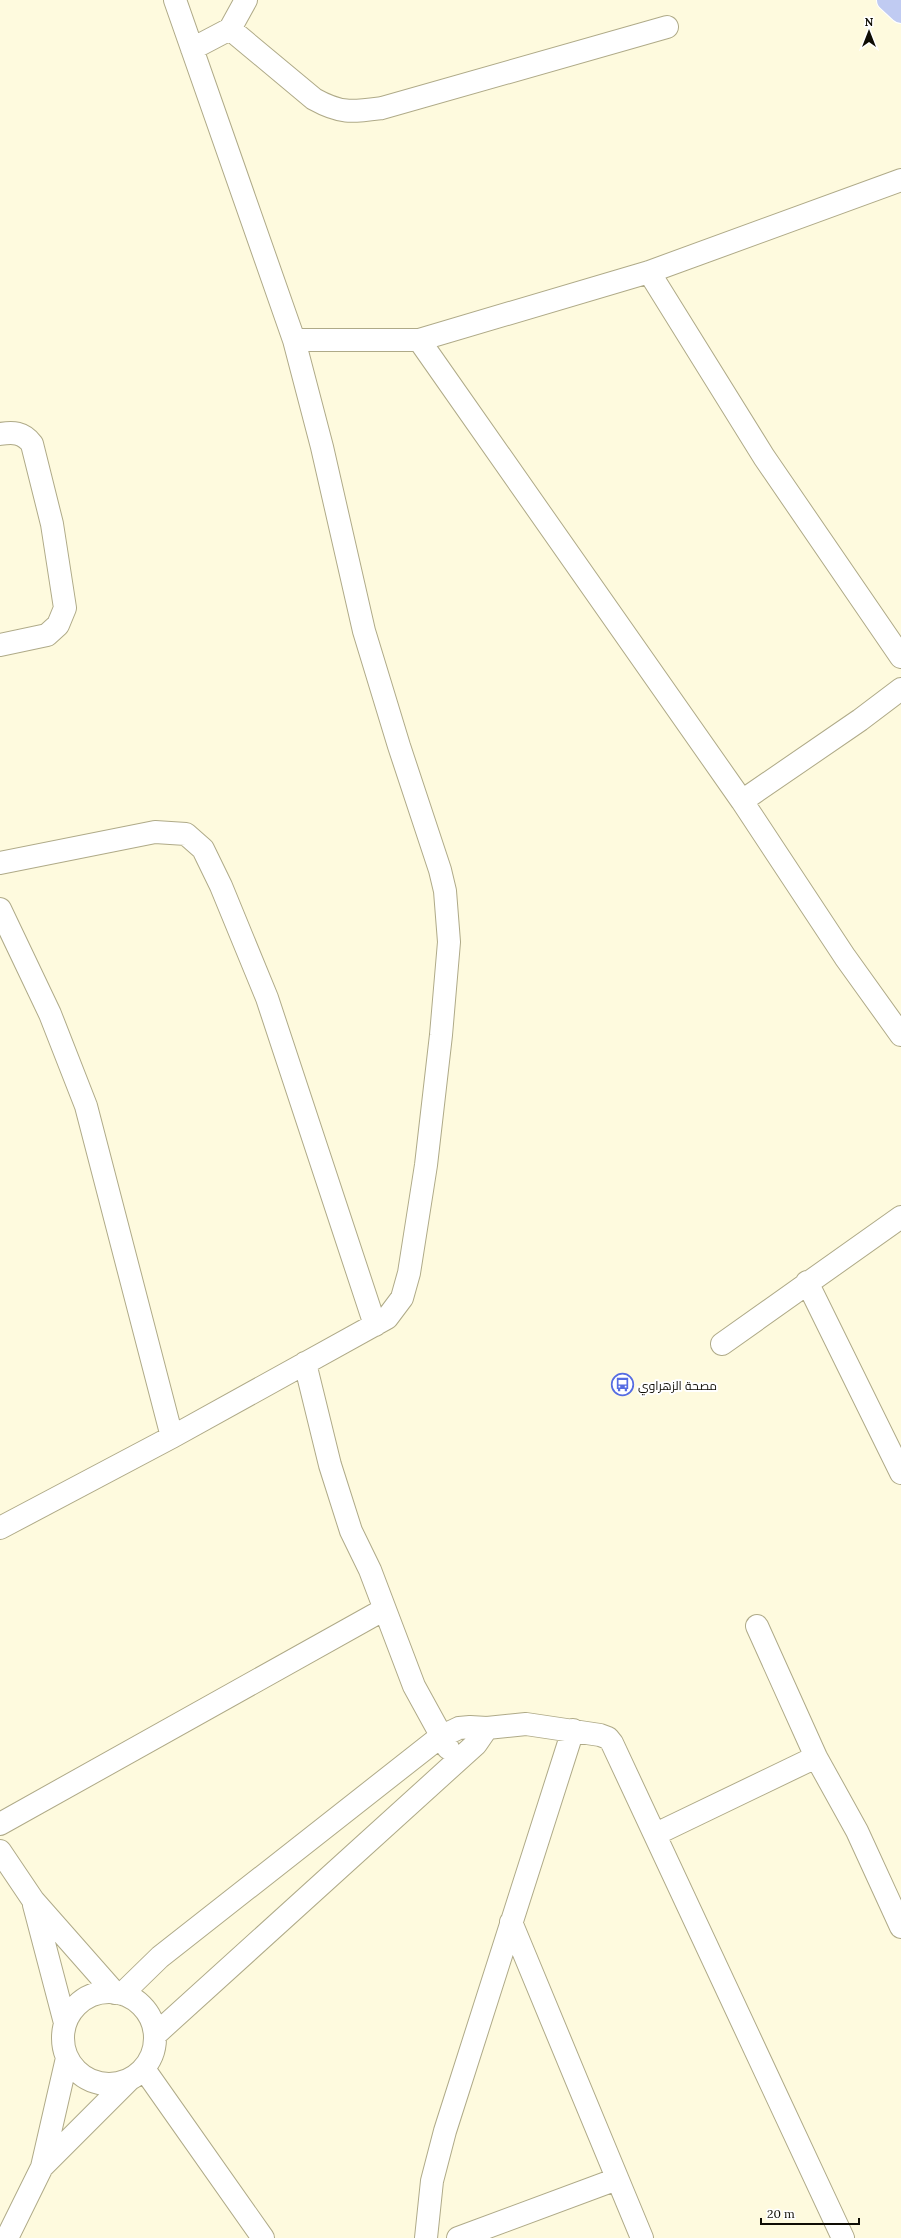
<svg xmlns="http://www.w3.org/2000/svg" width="901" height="2238" font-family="Lora,Cairo,serif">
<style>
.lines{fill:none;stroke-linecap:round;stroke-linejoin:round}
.minor-casing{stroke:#afaa88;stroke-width:24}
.major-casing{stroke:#fff;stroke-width:24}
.minor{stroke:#fff;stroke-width:22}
.major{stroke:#c0cbf2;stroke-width:22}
.labels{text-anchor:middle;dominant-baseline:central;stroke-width:4;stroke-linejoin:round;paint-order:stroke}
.poi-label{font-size:12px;fill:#0e0c03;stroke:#fff;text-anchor:start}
</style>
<rect width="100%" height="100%" fill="#fefade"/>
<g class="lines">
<defs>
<path id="minor" d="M230,29L314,99C341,114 352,112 382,108L667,27
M192,49L230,29L246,0
M649,272L764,457L901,657
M294,340H419L649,272L901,180
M419,340L742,801L845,957L901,1035
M0,434C13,432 23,432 32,444L52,524L65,608L58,625L47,635L0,645
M742,801L860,720L901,689
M0,863L155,832L186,834L203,849L221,886L267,998L375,1325
M0,909L50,1014L86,1106L172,1437
M807,1282L901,1473
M722,1344L901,1217
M305,1363L330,1465L351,1531L370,1570L414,1686L448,1748
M0,1528L172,1437L387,1318L402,1298L409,1273L426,1165L441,1035L449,942L445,891L440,870L399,746L364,631L322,447L294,340L175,0
M757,1626L816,1757L857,1831L901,1927
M0,1824L383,1610
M656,1834L816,1757
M0,1851L33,1900L115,1993
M34,1905L65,2023
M511,1922L642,2238
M63 2038a46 46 0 1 1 92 0a46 46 0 1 1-92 0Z
M122,1994L160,1957L440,1737L459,1728L470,1727L487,1728L526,1724L600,1735L608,1738L612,1743L843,2238
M155,2035L476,1744L487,1728
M144,2069L263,2238
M42,2167L129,2080
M7,2238L42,2167L67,2058
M426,2238L432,2181L445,2131L573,1730
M458,2238L617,2179"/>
<path id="major" d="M888,0L901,12"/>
</defs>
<use href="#minor" class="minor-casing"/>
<use href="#major" class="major-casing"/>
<use href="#minor" class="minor"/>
<use href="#major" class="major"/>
</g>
<defs>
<symbol id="bus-ring" viewBox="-11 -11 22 22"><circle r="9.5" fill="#fff" stroke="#566ce2" stroke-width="1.5"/><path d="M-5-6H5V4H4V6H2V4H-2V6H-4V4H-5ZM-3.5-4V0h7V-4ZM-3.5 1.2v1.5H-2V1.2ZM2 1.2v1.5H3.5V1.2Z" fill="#566ce2"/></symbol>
</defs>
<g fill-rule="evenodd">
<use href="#bus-ring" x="610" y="1372" width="25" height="25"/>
</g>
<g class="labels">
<g class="poi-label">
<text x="638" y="1385">مصحة الزهراوي</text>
</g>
</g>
<g transform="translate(869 32)" stroke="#ffffff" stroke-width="3" paint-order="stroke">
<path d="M0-3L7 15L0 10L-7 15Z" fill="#0e0c03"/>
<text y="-6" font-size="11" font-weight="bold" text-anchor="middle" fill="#0e0c03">N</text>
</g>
<path d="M761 2218v6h98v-6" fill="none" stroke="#0e0c03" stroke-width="2"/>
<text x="767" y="2218" font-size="12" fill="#0e0c03" stroke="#ffffff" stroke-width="3" paint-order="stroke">20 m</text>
</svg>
